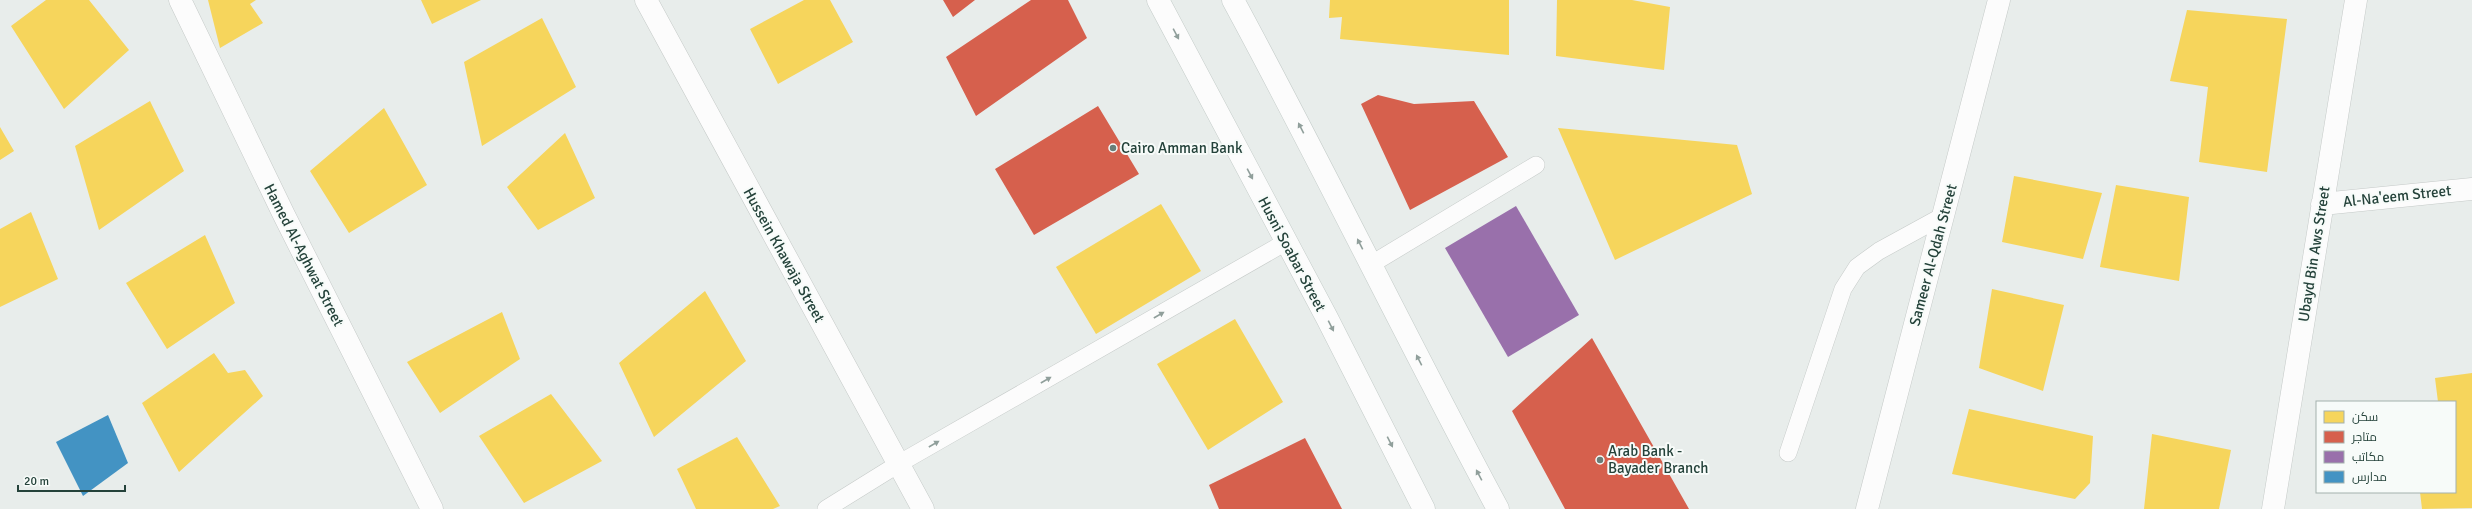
<svg xmlns="http://www.w3.org/2000/svg" width="2472" height="509" font-family="Signika,Cairo,sans-serif">
<style>
.homes{fill:#f6d55c}
.shops{fill:#d6604d}
.offices{fill:#9970ab}
.schools{fill:#4393c3}
.lines{fill:none;stroke-linecap:round;stroke-linejoin:round}
.lane-casing{stroke:#c5cac8;stroke-width:18}
.street-casing{stroke:#c5cac8;stroke-width:23}
.secondary-casing{stroke:#c3cbc8;stroke-width:23}
.lane{stroke:#fcfcfc;stroke-width:17}
.street{stroke:#fcfcfc;stroke-width:22}
.secondary{stroke:#fcfcfc;stroke-width:22}
.oneway{fill:#909f9b}
.poi-dot{fill:#697e78;stroke:#f7fbf9;stroke-width:1.5}
.labels{text-anchor:middle;dominant-baseline:central;stroke-width:4;stroke-linejoin:round;paint-order:stroke}
.poi-label{font-size:15px;fill:#24423a;stroke:#f7fbf9;text-anchor:start}
.street-label{font-size:15px;fill:#24423a;stroke:#f7fbf9}
</style>
<rect width="100%" height="100%" fill="#e8edeb"/>
<path class="homes" d="M46,0H89L129,50L64,109L11,26Z
M208,0H256L250,4L263,23L220,48Z
M421,0H481L432,24Z
M804,0H830L853,42L778,84L750,29Z
M1330,0H1509V55L1340,39L1342,17L1329,18Z
M1557,0H1632L1670,7L1664,70L1556,56Z
M2187,10L2287,19L2267,172L2199,162L2208,87L2170,81Z
M542,18L576,87L482,146L464,62Z
M150,101L184,171L99,230L75,146Z
M384,108L427,185L349,233L310,171Z
M0,127L14,151L0,160Z
M1558,128L1737,145L1752,194L1615,260Z
M565,133L595,198L538,230L507,187Z
M2014,176L2102,193L2083,259L2002,242Z
M2116,185L2189,197L2179,281L2100,267Z
M1161,204L1201,271L1096,334L1056,267Z
M31,212L58,279L0,307V229Z
M205,235L235,303L167,349L126,283Z
M1992,289L2064,305L2043,391L1979,368Z
M705,291L746,361L654,437L619,363Z
M502,312L520,359L440,413L407,362Z
M1235,319L1283,402L1208,450L1157,364Z
M214,353L228,373L245,370L263,396L179,472L142,403Z
M2472,373V508L2422,509L2420,492H2455V402H2438L2435,378Z
M551,394L602,461L524,503L479,436Z
M1969,409L2093,436L2090,483L2075,499L1952,474Z
M2152,434L2231,450L2219,509H2144Z
M737,437L780,506L773,509H696L677,469Z"/>
<path class="shops" d="M943,0H975L953,17Z
M1031,0H1068L1087,38L976,116L946,57Z
M1378,95L1414,104L1474,101L1508,157L1410,210L1361,104Z
M1098,106L1139,174L1034,235L995,169Z
M1592,338L1689,509H1565L1512,411Z
M1305,438L1342,509H1219L1209,485Z"/>
<path class="offices" d="M1516,206L1579,315L1508,357L1445,248Z"/>
<path class="schools" d="M108,415L128,463L83,496L56,442Z"/>
<g class="lines">
<defs>
<path id="lane" d="M1370,265L1536,165
M1788,453L1843,289L1857,267L1879,251L1943,216
M826,509L900,463L1286,242"/>
<path id="street" d="M180,0L284,215L432,509
M646,0L923,509
M2322,204L2472,189
M1867,509L1999,0
M2273,509L2356,0"/>
<path id="secondary" d="M1158,0L1327,318L1424,509
M1233,0C1324,168 1407,340 1498,509"/>
</defs>
<use href="#lane" class="lane-casing"/>
<use href="#street" class="street-casing"/>
<use href="#secondary" class="secondary-casing"/>
<use href="#lane" class="lane"/>
<use href="#street" class="street"/>
<use href="#secondary" class="secondary"/>
</g>
<defs><path id="oneway-solid" d="M-6-.8H1V-3.2L6.5 0L1 3.2V.8H-6Z"/></defs>
<g class="oneway">
<use href="#oneway-solid" transform="translate(1176 34) rotate(62)"/>
<use href="#oneway-solid" transform="translate(1301 128) rotate(-117)"/>
<use href="#oneway-solid" transform="translate(1250 174) rotate(62)"/>
<use href="#oneway-solid" transform="translate(1360 244) rotate(-117)"/>
<use href="#oneway-solid" transform="translate(1159 315) rotate(-30)"/>
<use href="#oneway-solid" transform="translate(1331 326) rotate(63)"/>
<use href="#oneway-solid" transform="translate(1419 360) rotate(-117)"/>
<use href="#oneway-solid" transform="translate(1046 380) rotate(-30)"/>
<use href="#oneway-solid" transform="translate(1390 442) rotate(63)"/>
<use href="#oneway-solid" transform="translate(934 444) rotate(-30)"/>
<use href="#oneway-solid" transform="translate(1479 475) rotate(-118)"/>
</g>
<g class="poi-dot">
<circle cx="1113" cy="148" r="4"/>
<circle cx="1600" cy="460" r="4"/>
</g>
<g class="labels">
<g class="poi-label">
<text x="1121" y="148">Cairo Amman Bank</text>
<text x="1608" y="451">Arab Bank -<tspan x="1608" dy="17">Bayader Branch</tspan></text>
</g>
<g class="street-label">
<text transform="translate(2397 196) rotate(-6)">Al-Na'eem Street</text>
<text transform="translate(1292 254) rotate(62)">Husni Soabar Street</text>
<text transform="translate(2314 254) rotate(-81)">Ubayd Bin Aws Street</text>
<text transform="translate(304 255) rotate(63)">Hamed Al-Aghwat Street</text>
<text transform="translate(784 255) rotate(61)">Hussein Khawaja Street</text>
<text transform="translate(1933 255) rotate(-75)">Sameer Al-Qdah Street</text>
</g>
</g>
<rect x="2316" y="401" width="140" height="92" fill="#f7fbf9" stroke="#a3b1ad"/>
<rect x="2324" y="411" width="20" height="12" fill="#f6d55c" stroke="#a3b1ad"/>
<text x="2352" y="421" font-size="12" fill="#24423a">سكن</text>
<rect x="2324" y="431" width="20" height="12" fill="#d6604d" stroke="#a3b1ad"/>
<text x="2352" y="441" font-size="12" fill="#24423a">متاجر</text>
<rect x="2324" y="451" width="20" height="12" fill="#9970ab" stroke="#a3b1ad"/>
<text x="2352" y="461" font-size="12" fill="#24423a">مكاتب</text>
<rect x="2324" y="471" width="20" height="12" fill="#4393c3" stroke="#a3b1ad"/>
<text x="2352" y="481" font-size="12" fill="#24423a">مدارس</text>
<path d="M18 485v6h107v-6" fill="none" stroke="#24423a" stroke-width="2"/>
<text x="24" y="485" font-size="12" fill="#24423a" stroke="#f7fbf9" stroke-width="3" paint-order="stroke">20 m</text>
</svg>
